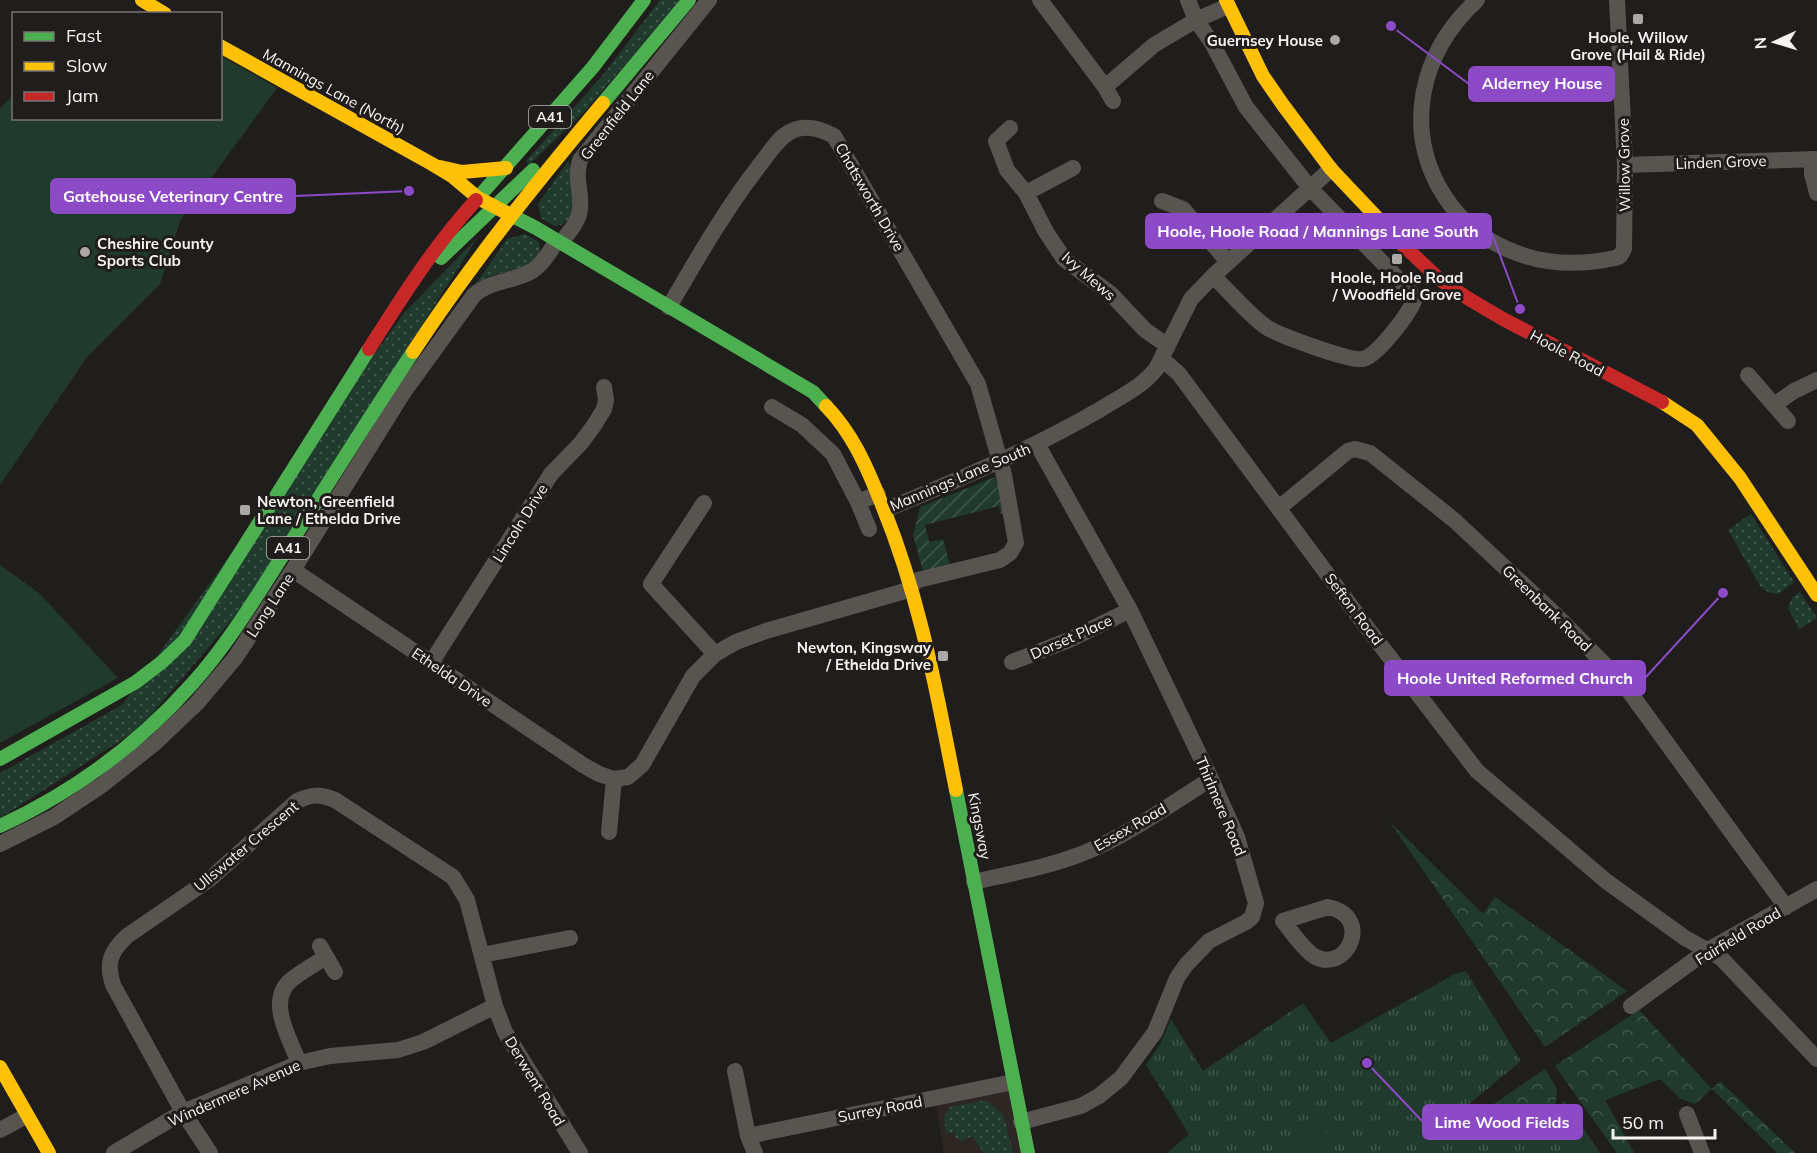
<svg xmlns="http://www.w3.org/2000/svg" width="1817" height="1153" font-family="Mulish,sans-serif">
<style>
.built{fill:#2e2623}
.grass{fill:url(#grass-dots)}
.forest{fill:url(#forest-crowns)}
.park{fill:url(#park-tufts)}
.garden{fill:url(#garden-furrows)}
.pitch{fill:#203b2d}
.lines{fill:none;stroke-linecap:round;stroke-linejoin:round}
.street{stroke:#585551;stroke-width:16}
.fast{stroke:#4caf50;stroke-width:14}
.slow{stroke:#ffc107;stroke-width:14}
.jam{stroke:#c62828;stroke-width:14}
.poi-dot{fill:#aba9a8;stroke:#211d1c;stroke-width:2}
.labels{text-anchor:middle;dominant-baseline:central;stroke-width:6;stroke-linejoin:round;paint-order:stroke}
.shield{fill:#211d1c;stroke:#b6b4b2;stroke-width:1.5}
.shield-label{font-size:14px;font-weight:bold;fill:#f6f4f3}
.poi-label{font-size:15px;font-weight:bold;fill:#f6f4f3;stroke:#211d1c}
.street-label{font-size:15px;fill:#f6f4f3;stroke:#211d1c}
.leader{fill:none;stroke:#8d4ac7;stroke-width:2}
.callout-dot{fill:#8d4ac7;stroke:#211d1c;stroke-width:2}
.callout{fill:#8d4ac7;stroke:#8d4ac7;stroke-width:2}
.callout-label{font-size:16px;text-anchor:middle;font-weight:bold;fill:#fff}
</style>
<defs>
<pattern id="grass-dots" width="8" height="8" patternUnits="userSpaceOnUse" patternTransform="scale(1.5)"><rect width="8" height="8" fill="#203b2d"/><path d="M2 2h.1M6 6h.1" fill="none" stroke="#41584c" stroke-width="1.8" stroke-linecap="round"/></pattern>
<pattern id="forest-crowns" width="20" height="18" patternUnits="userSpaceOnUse" patternTransform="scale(1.5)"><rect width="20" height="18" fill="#203b2d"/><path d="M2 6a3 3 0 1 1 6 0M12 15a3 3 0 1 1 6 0" fill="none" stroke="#41584c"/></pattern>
<pattern id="park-tufts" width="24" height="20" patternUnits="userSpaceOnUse" patternTransform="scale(1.5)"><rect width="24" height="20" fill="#203b2d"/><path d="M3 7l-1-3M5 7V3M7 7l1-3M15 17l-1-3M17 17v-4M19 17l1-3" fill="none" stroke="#41584c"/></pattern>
<pattern id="garden-furrows" width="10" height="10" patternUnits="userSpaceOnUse" patternTransform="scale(1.5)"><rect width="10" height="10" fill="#203b2d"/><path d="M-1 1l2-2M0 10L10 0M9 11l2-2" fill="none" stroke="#41584c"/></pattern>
</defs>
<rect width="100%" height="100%" fill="#201e1d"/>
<path class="built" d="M1013,1082L1028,1153H944L935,1098Z"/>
<path class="grass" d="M660,0H681L584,112L529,165L526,161L603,75Z
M569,160L574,204L571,218L561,225L554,226L541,218L538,204Z
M525,234L539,242C546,269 507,270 490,276C483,278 477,285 471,291L507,239Z
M478,237L242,608L140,728L0,818V773L122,705L405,312Z
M1751,514L1794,582L1778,594L1768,592L1760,586L1728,530Z
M1800,592L1817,618L1799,629L1788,608L1792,598Z
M987,1100L1004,1116L1013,1153H984L972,1136L961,1141L958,1138H955V1132L946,1133L944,1116L950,1107Z"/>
<path class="forest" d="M1389,821L1483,914L1495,897L1627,991L1545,1047Z
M1639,1010L1712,1089L1720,1081L1795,1153H1777L1712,1089L1695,1104L1681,1099L1660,1079L1605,1100L1634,1153H1617L1555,1066Z
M1545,1069L1557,1089L1555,1110L1515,1111L1490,1131L1477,1135L1466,1132L1460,1127Z
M1564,1100L1600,1153H1587L1560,1110Z"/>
<path class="park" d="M1466,971L1521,1061L1452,1118L1455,1130L1460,1127C1488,1151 1503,1111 1527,1107C1533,1106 1539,1111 1545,1111C1550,1111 1555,1110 1560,1110L1587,1153H1167L1189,1134L1146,1065L1160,1044L1171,1019L1203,1071L1303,1003L1331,1043L1455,974Z"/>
<path class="garden" d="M995,477L1002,490L1007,512L1001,514L999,506L925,525L929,542L943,539L950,565L924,575L913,535L920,507Z"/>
<path class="pitch" d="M221,56L277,88L181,219L160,284L87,357L0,485V108L13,96L14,118H220Z
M0,565L39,593L118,678L0,743Z
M1317,1127L1326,1129L1324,1153H1284L1280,1148L1294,1136Z"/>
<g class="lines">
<path class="street" d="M1040,0L1105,87L1154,45L1196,20L1228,6
M1188,0L1196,20L1212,43L1246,107L1310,188L1410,291L1414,301C1408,315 1377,356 1363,359C1351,362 1278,335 1266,327C1247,313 1230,292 1213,276L1331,169
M1477,0C1354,114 1450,294 1615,258L1620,256L1624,249L1625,165L1617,0
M1105,87L1113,101
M1010,128L996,141L1007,170L1026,193L1046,232L1064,259L1111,294L1145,330L1168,346
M1812,159V174L1817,193
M1625,165L1817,159
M1026,193L1073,168
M1162,201L1183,209L1228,262
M561,243C568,233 579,222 580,209C582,192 574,177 580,160L709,0
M1162,359L1179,374L1362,621L1477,771L1606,881L1685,938L1721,958L1817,1059
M1748,375L1774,405
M772,407L802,425L833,454L858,502L878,494
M1788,421L1774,405L1794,391L1817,380
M858,502L869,529
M704,503L651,584L715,654
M1279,508L1348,451L1355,449L1370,453L1454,520L1556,615L1623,683L1786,907
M885,510C958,480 1032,449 1101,409C1120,397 1142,387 1156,369L1191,299L1213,276
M293,570L583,765L599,774L614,779
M1012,662L1069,640L1130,610
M431,663L551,474L581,443L595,424L604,409L606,400L604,387
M609,832L614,779L628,777L642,765L693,676L715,654L736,642L766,631L905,591L918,580L1000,560L1010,553L1016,543L1004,475L978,384L834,136C821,129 804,124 790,132C778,138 770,152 762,162C726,208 698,257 669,307
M0,844L54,817L102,785L155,743L197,703L235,658L293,570L403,393L474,295C491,280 513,282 532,271C543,264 550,251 557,241
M974,882C1013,873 1054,866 1091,850C1133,832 1172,803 1211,779
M1328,907C1374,916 1347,975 1314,956C1304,950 1291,931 1283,921Z
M320,946L335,972
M482,955L570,938
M1631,1006L1708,950L1817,889
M299,1063C290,1039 266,1001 291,980C302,971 315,964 326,957
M735,1071L748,1136L755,1153
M1687,1114L1702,1153
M1021,1122L1081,1106L1099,1096L1121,1078L1155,1032L1177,978L1186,965L1209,941L1246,922L1252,917L1256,903L1237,837L1211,779L1130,610L1037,444
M0,1130L26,1116
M748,1136L1013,1082
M114,1153L183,1112L299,1063L330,1056L398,1050L423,1042L495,1006
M210,1153L183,1112L113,985C106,963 110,952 127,936L210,879L297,801C312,794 320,794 335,800L453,877L467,900L495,1006L505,1032L580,1153"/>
<path class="fast" d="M603,103L689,0
M476,200L593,67L644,0
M507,213L536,228L813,392L826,406
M441,258L533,170
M0,759L136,682L162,662L185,640L369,349
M956,790L1028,1153
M0,826C73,792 138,745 192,684C227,645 255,599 283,555C326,487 368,419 413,352"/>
<path class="slow" d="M142,0L165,14
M1226,0L1263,76L1283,105L1331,169L1403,245
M220,46L432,164L452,176L478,198L507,213
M440,167L462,172L506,168
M413,352C470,265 536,183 603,103
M1662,402L1697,425L1740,478L1817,595
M826,406C852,433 866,465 880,500C920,596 936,689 956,790
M0,1067L49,1153"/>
<path class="jam" d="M1403,245L1439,279L1469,299L1503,319L1662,402
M369,349C402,297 434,246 476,200"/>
</g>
<g class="poi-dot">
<rect x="1632" y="13" width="12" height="12" rx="3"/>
<circle cx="1335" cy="40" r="6"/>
<circle cx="85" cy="252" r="6"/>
<rect x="1391" y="253" width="12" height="12" rx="3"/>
<rect x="239" y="504" width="12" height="12" rx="3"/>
<rect x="937" y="650" width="12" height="12" rx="3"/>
</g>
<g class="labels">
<g class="shield">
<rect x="529" y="106" width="42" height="22" rx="4.5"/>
<rect x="267" y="537" width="42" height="22" rx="4.5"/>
</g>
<g class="shield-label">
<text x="550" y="117">A41</text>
<text x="288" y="548">A41</text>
</g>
<g class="poi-label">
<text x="1638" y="37">Hoole, Willow<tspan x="1638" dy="17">Grove (Hail &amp; Ride)</tspan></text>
<text x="1323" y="40" text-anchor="end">Guernsey House</text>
<text x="97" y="243" text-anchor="start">Cheshire County<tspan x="97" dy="17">Sports Club</tspan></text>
<text x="1397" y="277">Hoole, Hoole Road<tspan x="1397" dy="17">/ Woodfield Grove</tspan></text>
<text x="257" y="501" text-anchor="start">Newton, Greenfield<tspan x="257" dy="17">Lane / Ethelda Drive</tspan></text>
<text x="931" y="647" text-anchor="end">Newton, Kingsway<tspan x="931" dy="17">/ Ethelda Drive</tspan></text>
</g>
<g class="street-label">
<text transform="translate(334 91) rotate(29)">Mannings Lane (North)</text>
<text transform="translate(617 115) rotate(-52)">Greenfield Lane</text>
<text transform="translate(1721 162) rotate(-2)">Linden Grove</text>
<text transform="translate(1624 165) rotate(-91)">Willow Grove</text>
<text transform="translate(870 197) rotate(60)">Chatsworth Drive</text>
<text transform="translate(1089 276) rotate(41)">Ivy Mews</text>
<text transform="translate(1567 353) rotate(28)">Hoole Road</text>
<text transform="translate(960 477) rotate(-23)">Mannings Lane South</text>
<text transform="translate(520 523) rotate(-58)">Lincoln Drive</text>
<text transform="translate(270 605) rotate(-57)">Long Lane</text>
<text transform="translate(1547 608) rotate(44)">Greenbank Road</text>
<text transform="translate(1354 609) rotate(53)">Sefton Road</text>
<text transform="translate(1071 637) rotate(-24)">Dorset Place</text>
<text transform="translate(452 677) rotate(34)">Ethelda Drive</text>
<text transform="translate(1221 806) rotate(67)">Thirlmere Road</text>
<text transform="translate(980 826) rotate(79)">Kingsway</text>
<text transform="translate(1130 827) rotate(-30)">Essex Road</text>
<text transform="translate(246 846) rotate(-40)">Ullswater Crescent</text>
<text transform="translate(1738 936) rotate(-31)">Fairfield Road</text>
<text transform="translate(535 1081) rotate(59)">Derwent Road</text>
<text transform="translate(234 1093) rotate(-24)">Windermere Avenue</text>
<text transform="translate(880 1109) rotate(-11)">Surrey Road</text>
</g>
</g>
<path class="leader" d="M1391 26L1469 84M409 191L295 196M1520 309L1491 231M1723 593L1645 678M1367 1063L1423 1122"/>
<g class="callout-dot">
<circle cx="1391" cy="26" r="6"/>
<circle cx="409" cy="191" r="6"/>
<circle cx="1520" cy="309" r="6"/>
<circle cx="1723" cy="593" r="6"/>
<circle cx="1367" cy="1063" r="6"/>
</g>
<g class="callout">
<rect x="1469" y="67" width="145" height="34" rx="6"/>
<rect x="51" y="179" width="244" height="34" rx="6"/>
<rect x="1146" y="214" width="345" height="34" rx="6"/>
<rect x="1385" y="661" width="260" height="34" rx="6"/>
<rect x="1423" y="1105" width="159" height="34" rx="6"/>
</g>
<g class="callout-label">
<text x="1542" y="89">Alderney House</text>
<text x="173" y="202">Gatehouse Veterinary Centre</text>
<text x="1318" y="237">Hoole, Hoole Road / Mannings Lane South</text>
<text x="1515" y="684">Hoole United Reformed Church</text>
<text x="1502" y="1128">Lime Wood Fields</text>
</g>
<rect x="12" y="12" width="210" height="108" fill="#211d1c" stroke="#767372" stroke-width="1.5"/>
<rect x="24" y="32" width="30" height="9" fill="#4caf50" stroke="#767372" stroke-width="1.5"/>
<text x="66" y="42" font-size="18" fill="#f6f4f3">Fast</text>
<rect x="24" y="62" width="30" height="9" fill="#ffc107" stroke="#767372" stroke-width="1.5"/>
<text x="66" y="72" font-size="18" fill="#f6f4f3">Slow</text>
<rect x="24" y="92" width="30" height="9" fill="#c62828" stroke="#767372" stroke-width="1.5"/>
<text x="66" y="102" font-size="18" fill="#f6f4f3">Jam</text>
<g transform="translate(1775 42) rotate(266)" stroke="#211d1c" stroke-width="4.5" paint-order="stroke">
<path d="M0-4.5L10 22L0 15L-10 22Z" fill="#f6f4f3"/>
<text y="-9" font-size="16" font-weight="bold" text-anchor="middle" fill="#f6f4f3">N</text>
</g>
<path d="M1613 1129v9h102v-9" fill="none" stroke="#f6f4f3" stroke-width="3"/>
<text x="1622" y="1129" font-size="18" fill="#f6f4f3" stroke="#211d1c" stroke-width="4.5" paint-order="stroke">50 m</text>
</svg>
